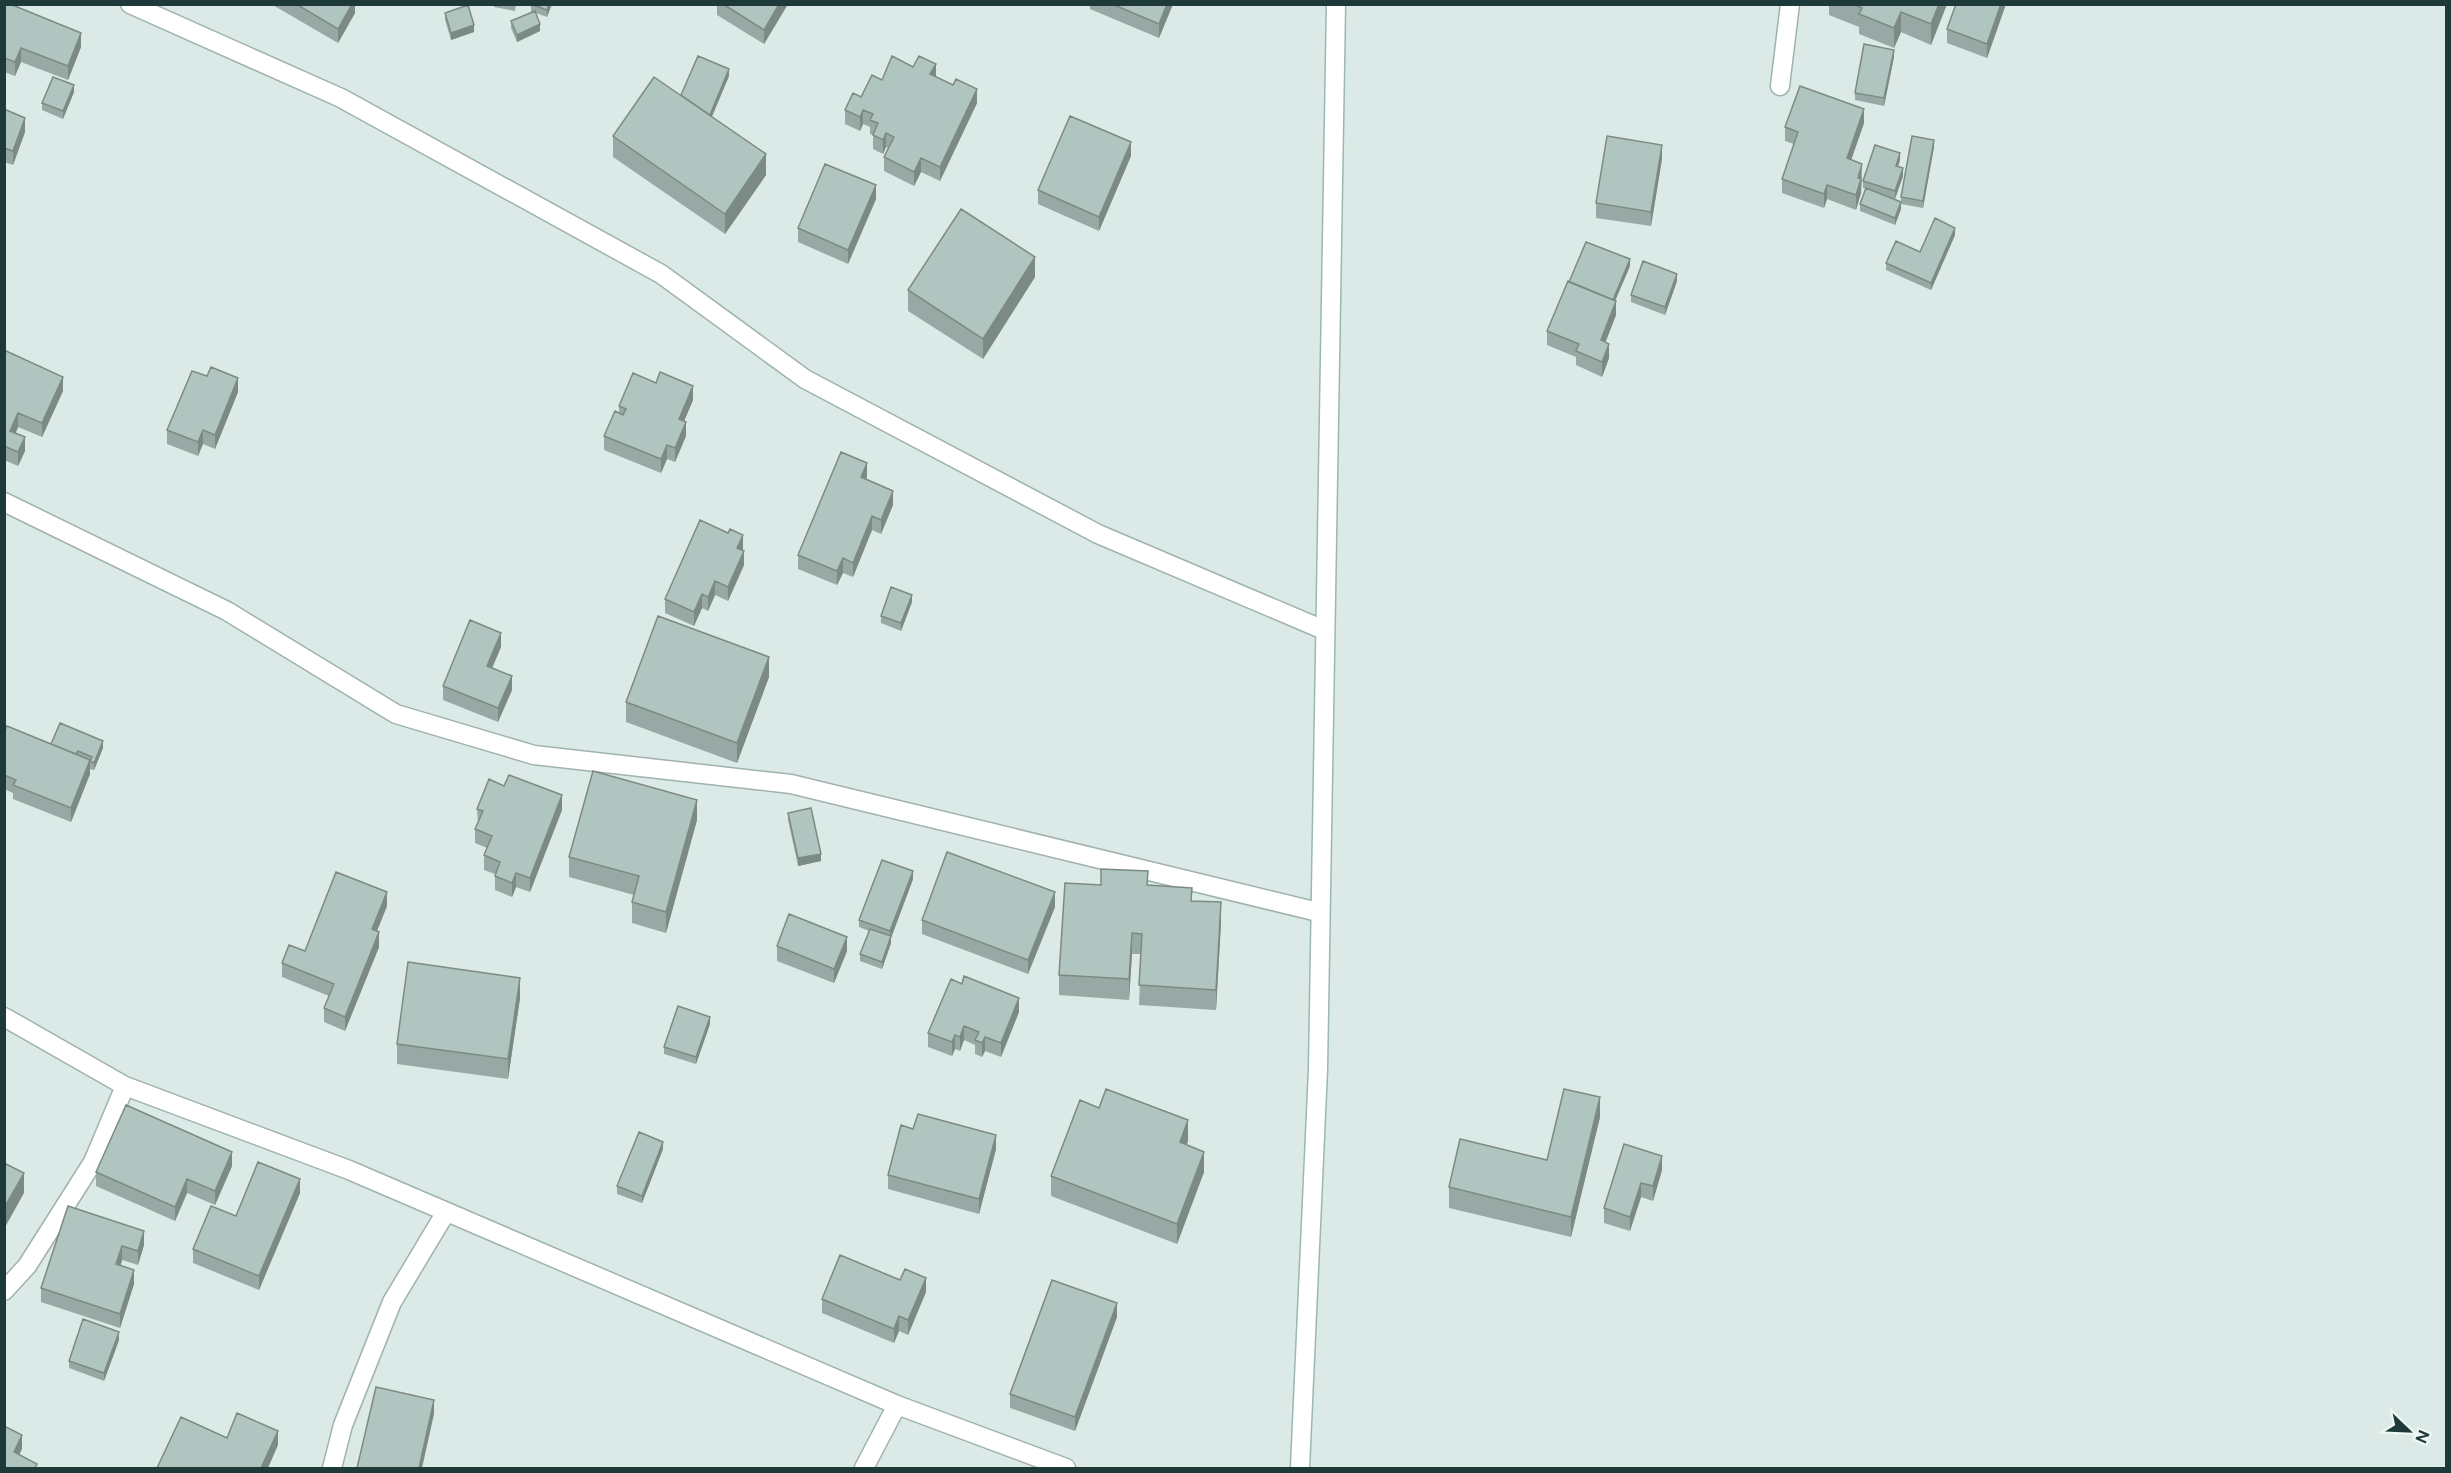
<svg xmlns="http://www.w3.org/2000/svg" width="2451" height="1473" font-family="Figtree,sans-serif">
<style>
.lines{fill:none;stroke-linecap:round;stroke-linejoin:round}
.street-casing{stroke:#9fb2af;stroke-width:21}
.secondary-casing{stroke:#9bb7b2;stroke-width:21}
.street{stroke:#fff;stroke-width:18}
.secondary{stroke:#fff;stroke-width:18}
.wall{fill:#98a9a5}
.shaded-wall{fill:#7c8a86}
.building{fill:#b1c5c0;stroke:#7c8a86;stroke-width:1.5}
</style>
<rect width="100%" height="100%" fill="#dceae7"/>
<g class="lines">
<defs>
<path id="street" d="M130,4L341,98L661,274L805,379L1098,534L1324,630
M1780,86L1790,4
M4,502L227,611L396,714L534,755L791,784L1318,912
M4,1017L125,1086L349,1170L897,1405L1066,1468
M4,1291L27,1266L93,1162L125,1086
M332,1468L343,1425L392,1302L446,1212
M864,1468L897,1405"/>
<path id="secondary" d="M1300,1468L1318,1069L1336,4"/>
</defs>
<use href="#street" class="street-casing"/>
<use href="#secondary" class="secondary-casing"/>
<use href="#street" class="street"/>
<use href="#secondary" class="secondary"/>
</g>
<path class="wall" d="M4,4L81,47L68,80L21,62L15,76L4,72Z
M271,4H355V13L338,43Z
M494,4H516L515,11L494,7Z
M531,4H552L547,17L536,13L540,31L517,42L511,28V21L532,12H531Z
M717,4H788L764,44L717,15Z
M1090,4H1173L1159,38L1090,9Z
M1829,4H1947L1931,45L1901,32L1894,48L1859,34V27L1829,15Z
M2006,4L1987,58L1947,43V29Z
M445,13L474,32L451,40L445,20Z
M1894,57L1884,106L1855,100V93Z
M913,67L936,77L977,103L940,181L921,172L914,186L884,171V157L888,148L886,147L883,154L873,149V135L870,134V127L863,124L860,131L845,124V110L882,80Z
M729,76L712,117L766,175L725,234L613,157V136L681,95Z
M74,92L63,119L42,110V103Z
M4,109L25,132L13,165L4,162Z
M1864,123L1851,160L1862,178L1861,193L1856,210L1827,199L1824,208L1782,193V179L1794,144L1785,141V127Z
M1934,147L1923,208L1901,204V209L1895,225L1860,211V204L1866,189L1863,188V181L1900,160L1898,167L1903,176L1895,199L1884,195L1901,202V197Z
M1131,156L1099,231L1038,204V190Z
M1662,159L1651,226L1596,218V203Z
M876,199L848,264L798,242V228Z
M1955,235L1931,290L1886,270V263L1920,252Z
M1630,266L1615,301L1616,315L1605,342L1609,358L1602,377L1576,365V357L1547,345V331Z
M1035,277L983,359L908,311V290Z
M1677,281L1665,315L1631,302V295Z
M4,350L63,391L42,437L18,427L16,433L25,451L18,466L4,460Z
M238,392L215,449L203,444L198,456L167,444V430Z
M693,400L684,421L686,436L675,462L667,459L661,473L604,450V436L619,413V406Z
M867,477L866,479L893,505L881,534L872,530L853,577L843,573L837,585L798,569V555Z
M743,549L744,565L728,601L715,595L708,611L702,608L694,626L665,613V599Z
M912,602L901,631L881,623V616Z
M501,647L492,668L512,690L498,722L443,700V686Z
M769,677L737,763L626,722V702Z
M4,732L51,744L103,748L94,770L90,769V774L71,822L13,799V793L4,789Z
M477,809L562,810L530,892L516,887L512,897L495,890V874L484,870V855L487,848L475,843V829L478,823Z
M788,813L821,861L798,866L788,820Z
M697,820L666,933L632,923V902L634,895L569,877V857Z
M913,879L891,938V943L882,969L860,961V954L869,931L859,927V920Z
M1101,885H1148L1192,901L1221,923L1216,1010L1139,1005L1141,954H1132L1129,1000L1059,995V975Z
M387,906L377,931L379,947L345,1031L324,1022V1008L329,996L282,977V963L305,951Z
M1055,907L1028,974L922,934V920Z
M777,946L847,951L834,983L777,961Z
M520,998L508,1079L397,1064V1044Z
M1019,1012L1001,1057L985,1051L982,1057L975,1054V1045L964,1040L960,1051L955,1049L952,1056L928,1047V1033Z
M710,1024L696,1064L664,1054V1047Z
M1600,1117L1571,1237L1449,1208V1187L1547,1160Z
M1188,1141L1187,1145L1204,1172L1177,1244L1051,1196V1176Z
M1624,1144L1662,1170L1653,1201L1641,1197L1630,1231L1604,1223V1208Z
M663,1149L642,1203L617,1194V1186Z
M996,1149L979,1214L888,1189V1175Z
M232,1166L215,1205L187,1193L175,1221L96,1186V1172Z
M300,1193L259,1290L193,1263V1249L236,1216Z
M68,1206L144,1245L138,1265L122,1260L121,1265L134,1284L120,1328L41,1302V1288Z
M926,1292L908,1335L899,1331L894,1343L822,1313V1299Z
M1117,1317L1075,1431L1010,1408V1394Z
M119,1340L104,1381L69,1368V1361Z"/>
<path class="shaded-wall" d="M352,4H355V13L338,43V29Z
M549,4H552L547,17V10Z
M779,4H788L764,44V30Z
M1167,4H1173L1159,38V24Z
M1939,4H1947L1931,45V24Z
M2001,4H2006L1987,58V44Z
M1901,12V32L1894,48V28Z
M540,24V31L517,42V35Z
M474,25V32L451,40V33Z
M81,33V47L68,80V66Z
M21,48V62L15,76V62Z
M1894,50V57L1884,106V98Z
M936,64V78L930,74Z
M729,69V76L708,125V118Z
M74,85V92L63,119V111Z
M977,89V103L940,181V167Z
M1864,109V123L1847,172V158Z
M863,110V124L860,131V117Z
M25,118V132L13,165V151Z
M886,133V147L883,154V140Z
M1934,140V147L1923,208V201Z
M1131,142V156L1099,231V217Z
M1662,145V159L1651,226V212Z
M1900,153V160L1896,173V166Z
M766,154V175L725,234V214Z
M921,158V172L914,186V172Z
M1862,164L1861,193L1856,210V195L1858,178Z
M1903,168V176L1895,199V191Z
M876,185V199L848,264V250Z
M1827,185V199L1824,208V194Z
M1901,202V209L1895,225V218Z
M1955,228V235L1931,290V283Z
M1035,257V277L983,359V339Z
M1630,259V266L1612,308V301Z
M1677,274V281L1665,315V307Z
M1616,301V315L1601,354V340Z
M1609,344V358L1602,377V362Z
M63,377V391L42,437V423Z
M238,378V392L215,449V435Z
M693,386V400L679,433V419Z
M18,413V427L10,445V431Z
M686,422V436L675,462V448Z
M203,430V444L198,456V442Z
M25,437V451L18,466V452Z
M667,445V459L661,473V459Z
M867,463V477L861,491V477Z
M893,491V505L881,534V520Z
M872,516V530L853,577V563Z
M743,535V549L737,562V548Z
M744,551V565L728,601V587Z
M843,558V573L837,585V571Z
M715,581V595L708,611V597Z
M702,594V608L694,626V612Z
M912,595V602L901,631V623Z
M501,633V647L487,680V666Z
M769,657V677L737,763V743Z
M512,676V690L498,722V708Z
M103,741V748L94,770V763Z
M90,760V774L71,822V808Z
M562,795V810L530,892V878Z
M697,800V820L666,933V912Z
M821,854V861L798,866V858Z
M913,871V879L891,938V943L882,969V962L890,937V931Z
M516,873V887L512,897V883Z
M387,892V906L372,943V929Z
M1055,892V907L1028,974V960Z
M1221,902V923L1216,1010V990Z
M379,932V947L345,1031V1017Z
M1132,933V954L1129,1000V979Z
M847,937V951L834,983V969Z
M520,978V998L508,1079V1059Z
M1019,998V1012L1001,1057V1043Z
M710,1017V1024L696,1064V1057Z
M964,1026V1040L960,1051V1037Z
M955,1035V1049L952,1056V1042Z
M985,1037V1051L982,1057V1043Z
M1600,1097V1117L1571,1237V1217Z
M1188,1120V1141L1180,1162V1142Z
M996,1135V1149L979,1214V1199Z
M663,1142V1149L642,1203V1196Z
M232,1152V1166L215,1205V1191Z
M1204,1152V1172L1177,1244V1224Z
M1662,1156V1170L1653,1201V1186Z
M24,1173V1193L4,1229V1208Z
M187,1179V1193L175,1221V1207Z
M300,1179V1193L259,1290V1276Z
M1641,1183V1197L1630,1231V1217Z
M144,1231V1245L138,1265V1251Z
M122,1246V1260L116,1278V1264Z
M134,1270V1284L120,1328V1314Z
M926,1278V1292L908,1335V1320Z
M1117,1303V1317L1075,1431V1417Z
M899,1316V1331L894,1343V1329Z
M119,1332V1340L104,1381V1373Z
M434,1400V1414L422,1468H419Z
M278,1431V1445L268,1468H261Z
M22,1435V1449L14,1466V1452Z"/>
<path class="building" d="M4,4H10L81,33L68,66L21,48L15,62L4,58Z
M296,4H352L338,29Z
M531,4H549L547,10Z
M723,4H779L764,30Z
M1112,4H1167L1159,24Z
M1854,4H1939L1931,24L1901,12L1894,28L1859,14L1862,8Z
M1956,4H2001L1987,44L1947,29Z
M468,5L474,25L451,33L445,13Z
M535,11L540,24L517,35L511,21Z
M1864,44L1894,50L1884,98L1855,93Z
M698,56L729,69L710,115L681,95Z
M892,56L913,67L919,56L936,64L930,74L953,85L956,79L977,89L940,167L921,158L914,172L884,157L894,137L886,133L883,140L873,135L878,123L870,120L873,114L863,110L860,117L845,110L853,93L861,97L872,75L882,80Z
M53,77L74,85L63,111L42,103Z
M654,77L766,154L725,214L613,136Z
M1800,86L1864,109L1847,158L1862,164L1858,178L1861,179L1856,195L1827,185L1824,194L1782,179L1798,132L1785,127Z
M4,109L25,118L13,151L4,148Z
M1070,116L1131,142L1099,217L1038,190Z
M1607,136L1662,145L1651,212L1596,203Z
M1912,136L1934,140L1923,201L1901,197Z
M1875,145L1900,153L1896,166L1903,168L1895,191L1863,181Z
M825,164L876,185L848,250L798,228Z
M1866,188L1901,202L1895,218L1860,204Z
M961,209L1035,257L983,339L908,290Z
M1935,218L1955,228L1931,283L1886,263L1896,241L1920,252Z
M1586,242L1630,259L1613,300L1569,282Z
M1643,261L1677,274L1665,307L1631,295Z
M1568,281L1616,301L1601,340L1609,344L1602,362L1576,351L1579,344L1547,331Z
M4,350L63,377L42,423L18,413L10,431L25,437L18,452L4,446Z
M211,367L238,378L215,435L203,430L198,442L167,430L192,371L207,376Z
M660,372L693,386L679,419L686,422L675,448L667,445L661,459L604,436L615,411L623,415L626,409L619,406L633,373L656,383Z
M841,452L867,463L861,477L893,491L881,520L872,516L853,563L843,558L837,571L798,555Z
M700,520L728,533L730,529L743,535L737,548L744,551L728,587L715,581L708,597L702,594L694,612L665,599Z
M891,587L912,595L901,623L881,616Z
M658,616L769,657L737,743L626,702Z
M470,620L501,633L487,666L512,676L498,708L443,686Z
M60,723L103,741L94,763L90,761L92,757L78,751L76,754L51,744Z
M7,726L90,760L71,808L13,785L16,780L4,775V732Z
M593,771L697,800L666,912L632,902L639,876L569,857Z
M509,775L562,795L530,878L516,873L512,883L495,876L500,862L484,855L492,836L475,829L483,811L477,809L489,779L504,786Z
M811,808L821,854L798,858L788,813Z
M947,852L1055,892L1028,960L922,920Z
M882,860L913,871L890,931L859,920Z
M1101,869L1148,871L1147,885L1192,888L1191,901L1221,902L1216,990L1139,985L1142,934L1132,933L1129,979L1059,975L1065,883L1101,885Z
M336,872L387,892L372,929L379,932L345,1017L324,1008L334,984L282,963L289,945L305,951Z
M789,914L847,937L834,969L777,946Z
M870,929L891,936L882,962L860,954Z
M408,962L520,978L508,1059L397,1044Z
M964,976L1019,998L1001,1043L985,1037L982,1043L975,1040L979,1032L964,1026L960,1037L955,1035L952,1042L928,1033L951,979L962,984Z
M678,1006L710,1017L696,1057L664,1047Z
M1106,1089L1188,1120L1180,1142L1204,1152L1177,1224L1051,1176L1080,1100L1099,1108Z
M1564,1089L1600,1097L1571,1217L1449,1187L1460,1139L1547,1160Z
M126,1105L232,1152L215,1191L187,1179L175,1207L96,1172Z
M918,1114L996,1135L979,1199L888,1175L901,1125L913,1129Z
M639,1132L663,1142L642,1196L617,1186Z
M1624,1144L1662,1156L1653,1186L1641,1183L1630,1217L1604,1208Z
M258,1162L300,1179L259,1276L193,1249L211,1206L236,1216Z
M4,1163L24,1173L4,1208Z
M68,1206L144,1231L138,1251L122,1246L116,1264L134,1270L120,1314L41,1288Z
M840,1255L900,1280L905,1269L926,1278L908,1320L899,1316L894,1329L822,1299Z
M1052,1280L1117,1303L1075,1417L1010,1394Z
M83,1319L119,1332L104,1373L69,1361Z
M376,1387L434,1400L419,1468H357Z
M237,1413L278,1431L261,1468H157L181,1417L227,1438Z
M4,1426L22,1435L14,1452L37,1464L35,1468H4Z"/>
<rect width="2451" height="1473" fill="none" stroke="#1d3a38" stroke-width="12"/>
<g transform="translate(2409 1431) rotate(113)" stroke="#edf7f4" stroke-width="4.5" paint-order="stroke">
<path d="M0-4.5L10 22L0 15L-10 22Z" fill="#1d3a38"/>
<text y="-9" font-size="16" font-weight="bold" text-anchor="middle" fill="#1d3a38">N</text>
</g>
</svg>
